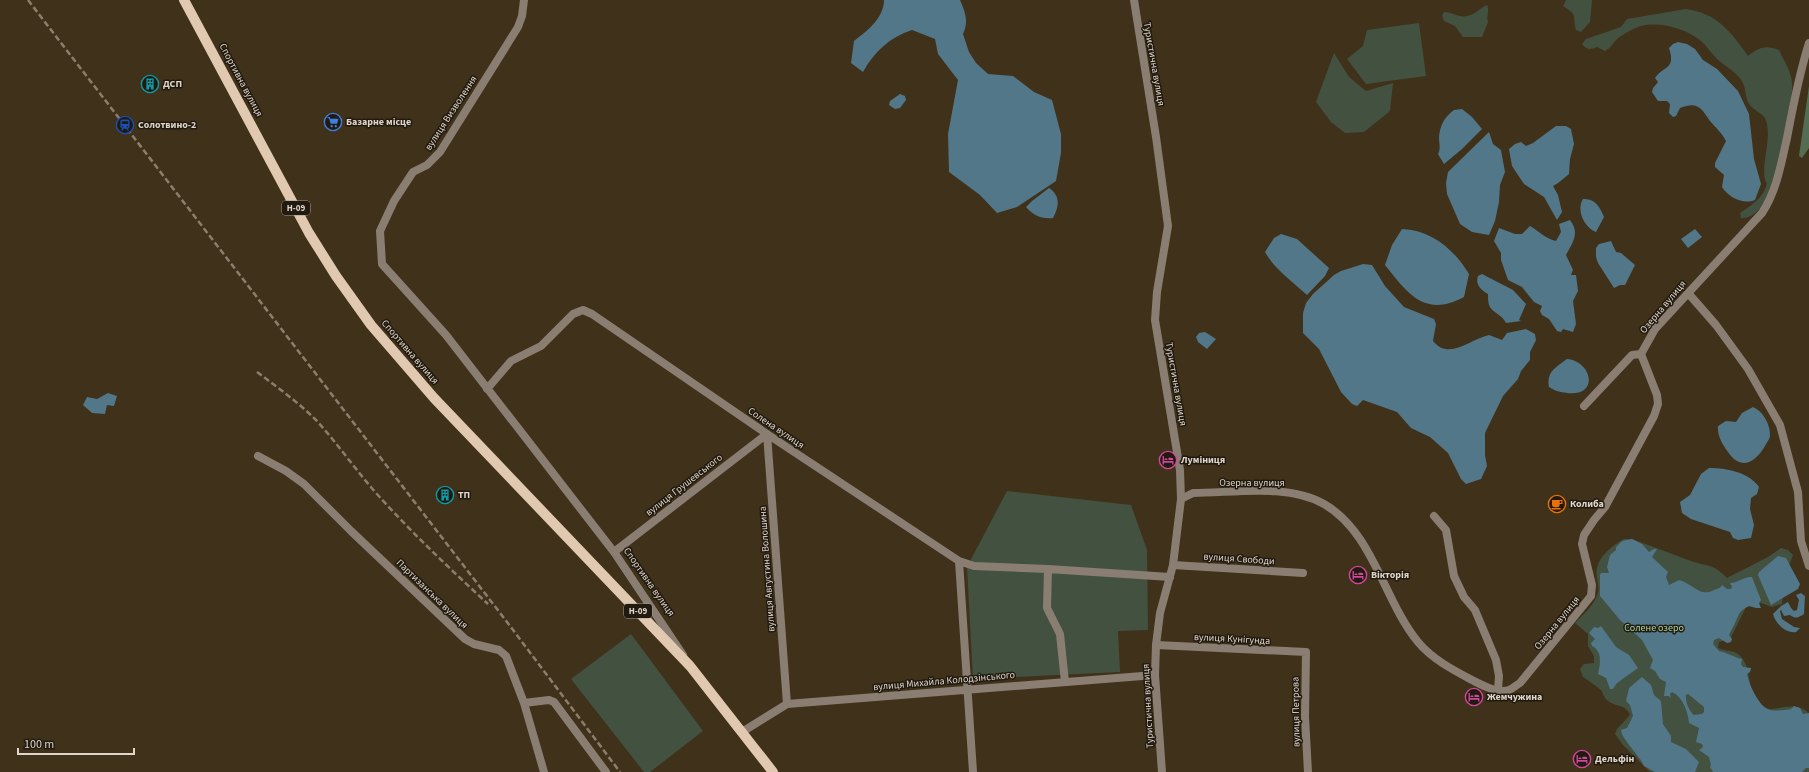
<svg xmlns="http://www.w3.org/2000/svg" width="1809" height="772" font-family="'Source Sans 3',sans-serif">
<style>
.green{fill:#435141}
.forest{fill:#546d52}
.water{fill:#517789;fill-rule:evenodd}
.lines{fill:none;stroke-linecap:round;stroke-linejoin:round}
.minor{stroke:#8a7e72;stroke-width:8}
.tertiary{stroke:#8a7e72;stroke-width:8}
.primary{stroke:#e1c8b0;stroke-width:10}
.rail{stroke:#8b7e6c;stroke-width:2.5;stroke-dasharray:6 3;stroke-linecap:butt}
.labels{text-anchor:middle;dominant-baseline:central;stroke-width:3;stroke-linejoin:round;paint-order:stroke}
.shield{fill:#211a10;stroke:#a69d91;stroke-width:1}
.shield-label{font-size:9px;font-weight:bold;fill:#dfd5c8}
.street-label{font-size:10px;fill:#dfd5c8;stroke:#211a10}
.poi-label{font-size:10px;font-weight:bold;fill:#dfd5c8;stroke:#211a10;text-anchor:start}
.park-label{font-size:10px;fill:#a9d5a5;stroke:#211a10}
</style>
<rect width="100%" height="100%" fill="#40311a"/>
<path class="green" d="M1566,0H1592L1590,22L1581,32L1576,30C1572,15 1579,16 1563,6Z
M1487,5C1490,11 1486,16 1488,22L1482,37H1463L1455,26L1444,21L1442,16L1444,12C1452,12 1459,18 1467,16C1475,15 1480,8 1487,5Z
M1686,9C1717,13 1731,32 1748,56C1759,47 1766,45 1779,50C1784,61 1792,72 1792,84C1793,95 1789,107 1787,118C1783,141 1774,220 1741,218L1740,213C1752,205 1763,198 1767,184C1758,170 1774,137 1765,118C1762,113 1753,110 1749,104C1745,97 1746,88 1742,81C1735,71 1726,67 1717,59C1711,53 1707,46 1701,41C1687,29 1660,21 1641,26C1634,28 1623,34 1617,39C1612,44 1612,47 1605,51L1597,47C1590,50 1587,50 1582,44L1586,39L1621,27L1627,19Z
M1419,23L1426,76L1366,84L1347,59L1363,46L1367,30Z
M1334,53L1349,77L1366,91L1393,83L1390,111L1364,132L1345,133L1331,122L1316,102Z
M1007,491L1131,505L1147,550L1148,630L1118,631L1120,672L973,679L967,567Z
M1624,539H1632C1652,546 1671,554 1691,561C1707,567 1713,563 1727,578L1768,557L1781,548L1788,550L1793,555L1784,579L1782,604L1772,607L1761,603L1746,607L1730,639L1719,642L1718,648C1724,651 1733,650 1738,654C1754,666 1745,694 1762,707C1772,715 1791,698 1809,713V772H1650L1623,745L1615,734L1617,729L1630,715C1626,704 1616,707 1608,701C1604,698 1603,693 1601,690C1595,685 1589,681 1583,677L1580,669L1584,664L1594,663V656L1588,646V634L1575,623C1583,615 1595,604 1598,593C1600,585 1595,576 1597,568C1600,555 1613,545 1624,539Z
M631,634L703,731L650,772H644L571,679Z"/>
<path class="forest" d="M1809,86V148L1802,158L1799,156Z"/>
<path class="water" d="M884,0H960C965,12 969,21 963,34L969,52L976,63L988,74L1013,76L1034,92L1052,100L1061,134V153L1056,181L1017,207L997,213L980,195L949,172L948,134L958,80L938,54L935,39L912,30C890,37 874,52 863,72L851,63L854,41C867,31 884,18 884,0Z
M1678,42L1687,44L1695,49L1703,60L1717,69L1738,91L1749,114L1754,159L1761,184L1755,200C1743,205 1728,197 1722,187L1724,175L1715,167V163L1726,141C1722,133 1716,128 1710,121C1701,108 1698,101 1680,108L1676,116L1673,117L1669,113L1670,104L1667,101H1658L1652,92L1653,88L1658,82L1655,78C1664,65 1676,70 1669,48L1673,44Z
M900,94L905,96L906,100L900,108L895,109L889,105L890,101Z
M1462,109L1472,117L1482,129L1462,149L1444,164L1438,154C1441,148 1439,144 1439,137C1440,126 1444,117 1454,110Z
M1556,126H1566L1571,129L1574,144L1570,159L1569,174C1563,179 1559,183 1553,186L1558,195L1562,212L1557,220L1544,197L1524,184L1512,166L1509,149L1515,144L1521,142L1526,146L1533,143Z
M1489,132L1493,144L1501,150L1505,172L1500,185L1499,202L1495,221L1489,235L1472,232L1460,224L1447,194L1446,183L1448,172Z
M1049,188C1061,196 1059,207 1053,218C1041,219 1034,216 1026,207L1032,201Z
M1583,199C1595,198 1600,207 1604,217L1596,232C1584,227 1576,210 1583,199Z
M1570,220C1580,233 1573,242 1566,255L1573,270L1571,275H1576L1578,291L1573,301L1576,324L1573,332L1563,329L1561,332L1557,331L1549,319L1542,315L1540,311L1542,306L1534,302L1522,287L1508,280L1501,260V253L1494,241L1499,228L1515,234H1522L1530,226C1539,231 1546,239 1556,241L1561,232L1559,224Z
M1402,229C1431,230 1454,249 1469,274L1464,297C1425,318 1408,294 1385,265L1392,245Z
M1695,229L1702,237L1688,248L1681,239Z
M1281,234L1297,239L1329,268L1325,276L1307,295C1292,281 1275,270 1265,252L1274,238Z
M1611,241L1616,252L1621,253L1635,265L1625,285H1620L1614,288L1598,263L1596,257V248L1599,244Z
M1363,264L1372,265L1385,286L1404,307L1434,319L1436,324L1433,341C1449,361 1470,339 1489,335L1502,340L1507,333L1526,329L1535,334L1536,340L1530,352V360L1521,371L1518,379L1503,396L1485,433V455L1487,466L1481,479L1466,484L1461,479L1448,453L1430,437L1411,428L1397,412L1363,400L1357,406L1352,404L1341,392L1319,349L1303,333V313L1306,303L1313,294L1334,275L1341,271Z
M1482,274L1513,290L1526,304L1519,320L1521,321L1506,323C1502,314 1492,313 1489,305C1488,302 1488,298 1488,294C1481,290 1475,284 1478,276Z
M1205,332L1216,339L1207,349L1198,342L1196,337L1199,333Z
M1567,359C1592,361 1600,397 1567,393C1560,392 1555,391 1549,387C1546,372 1556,367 1567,359Z
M108,393L117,396L114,406L107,405L105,414L92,413L83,405L87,397L97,399Z
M1753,407C1763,411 1770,424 1770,435C1770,439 1767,442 1765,446C1755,463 1741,471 1728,452C1722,444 1717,435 1718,426L1726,421L1736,422L1742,413Z
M1709,468C1726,468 1749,472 1759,487L1757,494L1751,498L1750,509L1754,525L1751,538L1738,540L1733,538L1730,532L1691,519L1682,513L1680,502L1690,495L1701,474Z
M1632,539L1642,544L1649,552L1654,549H1657L1652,557L1668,572L1666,577L1669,585L1679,580C1692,583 1700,598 1714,590C1718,588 1720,589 1722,585L1727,589H1731L1732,587L1730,583C1737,583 1745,576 1752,577L1761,600L1759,603L1761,608H1756L1749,606C1738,612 1740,613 1735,623C1733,628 1731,630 1729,635L1732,639L1731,642L1727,643L1719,638L1714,640L1713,644L1719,651C1728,653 1733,657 1742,659L1741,664L1743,667L1751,668L1750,672L1747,674C1749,684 1758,705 1768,709C1774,712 1784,710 1791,709L1794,706L1800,708L1803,714L1809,713V768H1806L1802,772H1713L1710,767L1711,765L1709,757L1699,750L1703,747L1702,744L1696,742L1699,728L1689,723C1688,712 1683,697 1672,692L1670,694L1671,698L1669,696H1664L1666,682L1660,679L1655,671L1650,668L1653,660L1642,640L1620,620L1600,596V575L1601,573H1609L1607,567L1610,555L1616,550V547L1622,541ZM1688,694L1704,707V712L1702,714L1694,715C1689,711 1685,701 1686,695Z
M1778,556L1786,558L1800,584L1798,589L1771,605L1758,575L1759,572Z
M1801,593L1805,596L1804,614C1798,618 1796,619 1790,615L1784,616L1781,610L1780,611L1782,619L1794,627L1800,628L1796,632C1786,634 1775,623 1773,614L1781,606L1788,602L1791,608L1794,611L1797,610L1799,600L1796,595Z
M1601,626L1616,647L1629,655L1638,668L1617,683L1613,689H1610L1606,678L1598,674C1600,664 1603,652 1592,646L1591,643L1595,639L1589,633L1594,627L1598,628Z
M1642,677L1651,685L1654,695L1661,701L1663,724L1671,736V742L1686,749L1699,762L1695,772H1655L1644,766C1639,754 1622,740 1621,730L1627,728L1633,716L1630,705L1626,701L1629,688Z"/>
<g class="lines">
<path class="minor" d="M524,0L522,16L518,27L440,152L427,165L413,172L394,201L380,231L382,264L446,335L614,552L683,655
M1134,0L1156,137L1168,226L1157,292L1155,320L1180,470L1181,499
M1688,293L1716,325L1748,369L1780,425L1798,492L1801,541L1809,566
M487,389L511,361L541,346L573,314L583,310L592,314L767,434L959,561L973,772
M1584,406L1632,355L1641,354
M767,434L787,704
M258,456L286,471L304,484L351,531L465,639L474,644L499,650L506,656L524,703L544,772
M1434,516L1446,530L1454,576L1464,597L1475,610L1496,660L1499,676L1498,690
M614,552L767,434
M959,561L974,566L1048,569L1170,577
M1173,565L1303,573
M1048,569L1047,608L1060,634L1065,682
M1156,645L1306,652L1305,717L1308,772
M524,703L549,700L554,702L606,772
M742,732L787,704L1155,675"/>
<path class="tertiary" d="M1162,772L1155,675L1156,645L1160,613L1173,565L1181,499L1193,493C1233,493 1288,483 1324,504C1373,532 1384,601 1418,642C1432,659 1453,670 1472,680C1482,685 1498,694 1509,690C1513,689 1516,685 1520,683L1591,596L1592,585L1582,544L1584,535L1594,520L1605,507L1654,416L1658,404L1657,395L1641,354L1655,329L1762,213C1777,190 1781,164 1787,138C1793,106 1799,74 1809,43"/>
<path class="primary" d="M184,0L309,233L336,276L371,325L434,398L690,666L773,772"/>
<path class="rail" d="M28,0L507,622L620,772
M257,372C277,387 298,402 316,420C337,443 355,469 376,493C411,532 449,568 488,604"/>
</g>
<defs>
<symbol id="building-ring" viewBox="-11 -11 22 22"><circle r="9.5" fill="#211a10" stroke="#0f9aa8" stroke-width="1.5"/><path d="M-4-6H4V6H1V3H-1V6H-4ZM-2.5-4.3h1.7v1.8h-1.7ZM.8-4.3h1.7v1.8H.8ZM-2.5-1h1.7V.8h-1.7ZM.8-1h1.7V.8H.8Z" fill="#0f9aa8"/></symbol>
<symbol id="supermarket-ring" viewBox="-11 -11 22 22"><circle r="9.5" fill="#211a10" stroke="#3f7fe0" stroke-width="1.5"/><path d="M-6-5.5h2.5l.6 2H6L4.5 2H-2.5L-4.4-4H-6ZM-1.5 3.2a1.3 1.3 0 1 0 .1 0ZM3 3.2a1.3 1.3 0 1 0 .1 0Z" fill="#3f7fe0"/></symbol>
<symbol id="station-ring" viewBox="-11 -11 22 22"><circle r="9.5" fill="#211a10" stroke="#1a4fb4" stroke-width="1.5"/><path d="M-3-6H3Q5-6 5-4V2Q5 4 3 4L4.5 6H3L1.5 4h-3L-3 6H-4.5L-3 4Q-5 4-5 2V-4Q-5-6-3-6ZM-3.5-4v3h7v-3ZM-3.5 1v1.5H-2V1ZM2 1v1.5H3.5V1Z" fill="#1a4fb4"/></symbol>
<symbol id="hotel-ring" viewBox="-11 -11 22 22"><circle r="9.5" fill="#211a10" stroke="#d1479c" stroke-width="1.5"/><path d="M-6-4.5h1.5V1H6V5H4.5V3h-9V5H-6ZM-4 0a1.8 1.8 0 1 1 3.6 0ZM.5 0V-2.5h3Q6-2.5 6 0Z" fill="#d1479c"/></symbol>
<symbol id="cafe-ring" viewBox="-11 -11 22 22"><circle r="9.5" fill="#211a10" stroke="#e8710a" stroke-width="1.5"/><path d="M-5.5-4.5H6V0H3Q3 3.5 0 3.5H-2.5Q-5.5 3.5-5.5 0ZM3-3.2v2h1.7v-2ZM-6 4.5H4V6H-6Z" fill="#e8710a"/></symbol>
</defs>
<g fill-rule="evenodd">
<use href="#building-ring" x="140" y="74" width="20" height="20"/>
<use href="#supermarket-ring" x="323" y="112" width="20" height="20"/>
<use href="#station-ring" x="115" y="115" width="20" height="20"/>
<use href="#hotel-ring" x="1158" y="450" width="20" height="20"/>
<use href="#building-ring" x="435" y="485" width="20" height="20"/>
<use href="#cafe-ring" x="1547" y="494" width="20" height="20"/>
<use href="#hotel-ring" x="1348" y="565" width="20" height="20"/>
<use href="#hotel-ring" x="1464" y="687" width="20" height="20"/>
<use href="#hotel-ring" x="1572" y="749" width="20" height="20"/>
</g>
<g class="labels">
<g class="shield">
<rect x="282" y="201" width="28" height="14" rx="3"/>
<rect x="624" y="604" width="28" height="14" rx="3"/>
</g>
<g class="shield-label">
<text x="296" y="208">Н-09</text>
<text x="638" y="611">Н-09</text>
</g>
<g class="street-label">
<text transform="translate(1154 64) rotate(80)">Туристична вулиця</text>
<text transform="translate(241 80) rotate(62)">Спортивна вулиця</text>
<text transform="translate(451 113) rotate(-57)">вулиця Визволення</text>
<text transform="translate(1663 307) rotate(-50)">Озерна вулиця</text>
<text transform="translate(410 352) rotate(49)">Спортивна вулиця</text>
<text transform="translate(1176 384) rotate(80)">Туристична вулиця</text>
<text transform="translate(776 428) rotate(34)">Солена вулиця</text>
<text x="1252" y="483">Озерна вулиця</text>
<text transform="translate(684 485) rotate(-38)">вулиця Грушевського</text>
<text transform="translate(1239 559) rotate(4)">вулиця Свободи</text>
<text transform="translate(767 569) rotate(-94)">вулиця Августина Волошина</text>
<text transform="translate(649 582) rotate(55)">Спортивна вулиця</text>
<text transform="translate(432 594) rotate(44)">Партизанська вулиця</text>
<text transform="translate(1557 623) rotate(-51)">Озерна вулиця</text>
<text transform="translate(1232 639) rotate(3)">вулиця Кунігунда</text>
<text transform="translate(944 681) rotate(-5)">вулиця Михайла Колодзінського</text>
<text transform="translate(1148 706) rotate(-93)">Туристична вулиця</text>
<text transform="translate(1296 712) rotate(-91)">вулиця Петрова</text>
</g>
<g class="poi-label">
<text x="163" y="84">ДСП</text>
<text x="346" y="122">Базарне місце</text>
<text x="138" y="125">Солотвино-2</text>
<text x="1181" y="460">Луміниця</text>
<text x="458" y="495">ТП</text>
<text x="1570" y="504">Колиба</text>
<text x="1371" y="575">Вікторія</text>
<text x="1487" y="697">Жемчужина</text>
<text x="1595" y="759">Дельфін</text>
</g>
<g class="park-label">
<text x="1654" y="628">Солене озеро</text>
</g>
</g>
<path d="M18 748v6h116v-6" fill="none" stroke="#dfd5c8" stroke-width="2"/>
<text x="24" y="748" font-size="12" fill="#dfd5c8" stroke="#211a10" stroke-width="3" paint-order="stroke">100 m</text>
</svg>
